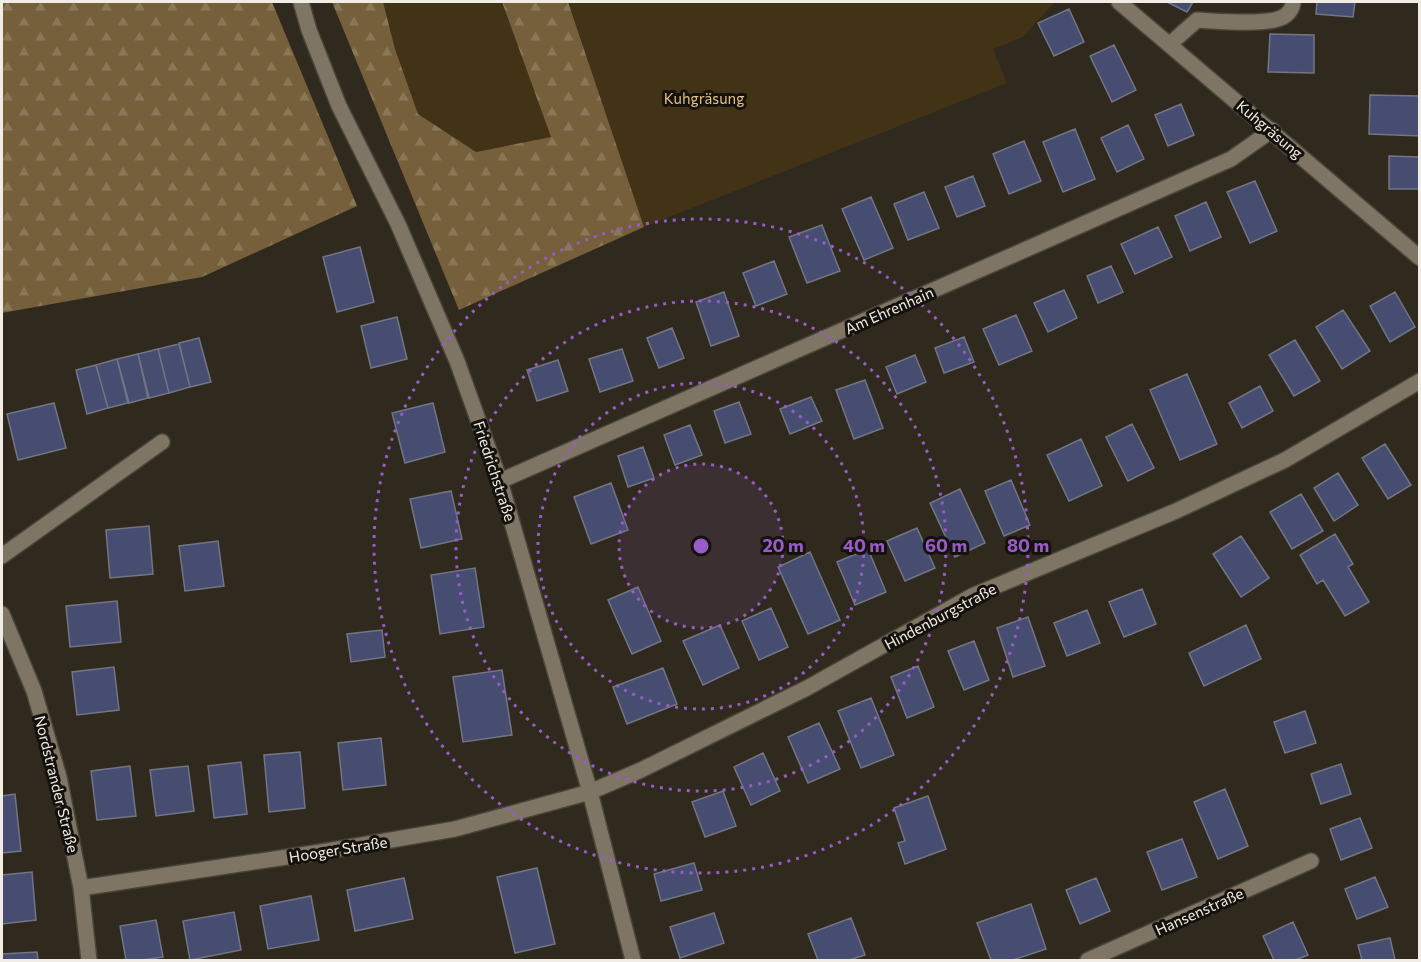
<svg xmlns="http://www.w3.org/2000/svg" width="1421" height="962" font-family="Commissioner,sans-serif">
<style>
.green{fill:#423317}
.forest{fill:url(#forest-firs)}
.building{fill:#464d70;stroke:#727584;stroke-width:1.5}
.lines{fill:none;stroke-linecap:round;stroke-linejoin:round}
.minor-casing{stroke:#4b4439;stroke-width:18}
.minor{stroke:#7f7565;stroke-width:15}
.ring{fill:none;stroke:#985cc8;stroke-width:3;stroke-dasharray:3 6}
.labels{text-anchor:middle;dominant-baseline:central;stroke-width:6;stroke-linejoin:round;paint-order:stroke}
.park-label{font-size:15px;fill:#e5c183;stroke:#15120d}
.street-label{font-size:15px;fill:#f1ede5;stroke:#15120d}
.centre{fill:#985cc8;stroke:#15120d;stroke-width:3}
.ring-label{font-size:18px;text-anchor:middle;font-weight:bold;fill:#985cc8;stroke:#15120d;stroke-width:6;stroke-linejoin:round;paint-order:stroke}
</style>
<defs>
<pattern id="forest-firs" width="22" height="20" patternUnits="userSpaceOnUse" patternTransform="scale(1.5)"><rect width="22" height="20" fill="#75603b"/><path d="M5 1l3.5 6h-7zM16 11l3.5 6h-7z" fill="#897757"/></pattern>
</defs>
<rect width="100%" height="100%" fill="#30291d"/>
<path class="green" d="M383,2H502L551,137L475,152L418,114L395,49Z
M568,2H1055L1023,37L993,49L1007,83L644,227Z"/>
<path class="forest" d="M2,2H272L357,206L202,277L2,313Z
M332,2H383L395,49L418,114L476,152L551,137L502,2H568L644,227L459,310Z"/>
<path class="building" d="M1167,2H1193L1187,12Z
M1317,2H1355L1353,17L1316,14Z
M1069,9L1084,42L1054,56L1038,23Z
M1270,34L1314,35V73L1268,72Z
M1114,45L1136,90L1112,102L1090,56Z
M1370,95L1420,96V136L1369,134Z
M1181,104L1194,135L1168,146L1155,115Z
M1128,125L1144,159L1117,172L1101,138Z
M1075,129L1095,179L1063,192L1043,142Z
M1024,141L1041,181L1009,194L993,154Z
M1389,156L1420,157V189H1389Z
M973,176L985,206L957,217L945,187Z
M1255,181L1277,231L1250,243L1227,192Z
M924,192L939,228L908,240L894,204Z
M871,197L893,248L864,260L842,209Z
M1206,202L1221,237L1190,251L1175,216Z
M822,225L840,271L807,283L789,237Z
M1158,227L1172,257L1135,274L1121,244Z
M360,247L374,302L337,312L323,257Z
M774,261L787,294L756,306L743,273Z
M1111,266L1123,292L1098,303L1087,276Z
M1064,290L1077,318L1048,332L1034,303Z
M724,292L739,336L711,346L696,302Z
M1395,292L1415,327L1390,342L1370,306Z
M1343,310L1370,351L1342,369L1316,327Z
M1016,315L1032,351L999,365L983,329Z
M397,317L407,359L371,368L361,326Z
M672,328L684,358L659,368L647,338Z
M964,337L974,362L944,373L935,348Z
M199,338L211,382L190,387L179,343Z
M1295,340L1320,381L1294,396L1269,355Z
M179,344L190,387L169,393L158,349Z
M158,349L169,393L149,398L138,354Z
M622,349L633,381L600,392L589,359Z
M138,354L148,398L129,403L117,359Z
M915,355L926,382L897,394L886,367Z
M117,359L128,403L108,408L96,365Z
M558,360L568,391L537,401L527,370Z
M96,365L108,408L87,414L76,370Z
M1187,374L1217,444L1180,460L1150,390Z
M865,380L883,428L854,439L836,390Z
M1260,386L1273,411L1242,428L1229,403Z
M811,397L822,421L790,434L780,409Z
M739,402L751,434L725,443L714,411Z
M54,403L66,448L18,460L7,414Z
M433,403L445,452L405,463L392,413Z
M1132,424L1154,468L1128,481L1106,437Z
M690,425L702,455L675,465L664,435Z
M1081,439L1102,486L1069,501L1047,455Z
M1385,444L1411,485L1388,499L1362,458Z
M643,447L654,478L628,487L618,456Z
M1338,473L1358,505L1334,521L1314,488Z
M1011,480L1030,525L1004,536L985,491Z
M611,483L628,530L591,544L574,497Z
M960,489L985,543L955,557L930,503Z
M451,491L462,539L421,548L410,499Z
M1301,494L1323,531L1292,549L1270,512Z
M149,526L153,574L110,578L106,530Z
M917,528L935,568L905,581L887,541Z
M1335,534L1353,564L1348,567L1369,602L1345,616L1323,580L1317,584L1300,555Z
M1241,536L1269,578L1241,597L1213,554Z
M218,541L224,586L185,591L179,546Z
M868,549L886,592L855,605L837,562Z
M810,552L840,620L808,634L778,567Z
M475,568L484,627L440,634L431,575Z
M638,587L661,641L632,654L608,600Z
M1142,589L1156,624L1124,637L1109,602Z
M117,601L121,642L70,647L66,606Z
M771,608L788,647L759,660L742,621Z
M1087,610L1100,643L1067,656L1054,623Z
M1028,617L1045,666L1013,677L997,628Z
M720,625L739,668L703,685L683,641Z
M1246,625L1261,659L1204,686L1189,653Z
M382,630L385,657L351,662L347,634Z
M974,641L989,680L964,690L948,651Z
M918,666L934,707L907,718L891,677Z
M114,667L119,710L77,715L72,672Z
M663,668L677,704L627,724L613,687Z
M502,670L512,735L463,742L453,677Z
M871,698L894,755L861,768L838,711Z
M1305,711L1316,743L1285,753L1274,722Z
M819,723L840,769L808,783L788,737Z
M381,738L386,785L343,790L338,743Z
M300,752L305,808L269,812L264,755Z
M763,753L780,791L751,805L734,767Z
M241,762L247,814L214,818L208,766Z
M1341,764L1351,794L1321,804L1311,774Z
M130,766L136,816L97,820L91,771Z
M188,766L194,811L156,816L150,770Z
M1225,789L1248,846L1218,859L1194,802Z
M723,791L736,826L705,837L692,802Z
M15,794L21,851L2,853V796Z
M928,796L946,849L905,864L898,843L905,841L894,808Z
M1360,818L1372,848L1341,860L1330,829Z
M1182,839L1197,877L1162,890L1147,852Z
M694,863L702,890L661,901L654,874Z
M537,868L555,944L515,953L497,877Z
M32,872L36,920L2,924V875Z
M1375,877L1388,907L1357,919L1345,889Z
M404,878L413,919L355,931L347,890Z
M1096,878L1110,911L1080,924L1066,890Z
M311,896L319,940L268,949L260,906Z
M1031,904L1046,949L1013,960H991L977,923Z
M234,912L241,950L190,960L183,921Z
M714,913L724,943L680,958L670,927Z
M851,918L865,955L849,960H818L808,934Z
M156,920L163,957L142,960H126L120,926Z
M1293,922L1308,955L1295,960H1274L1263,936Z
M1390,938L1395,960H1362L1358,945Z
M37,952L38,960H2V954Z"/>
<g class="lines">
<defs>
<path id="minor" d="M301,2L309,30L339,106L398,224L457,361L500,481L590,792L633,960
M1119,2L1420,258
M1170,44L1197,20C1217,21 1267,26 1283,17C1289,14 1293,7 1293,2
M500,481L1231,159L1272,130
M2,556L162,442
M2,614L34,691L59,777L81,888L89,960
M81,888L327,851L455,829L590,792L641,770L807,688L972,596L1176,511L1285,460L1420,381
M1088,960L1311,861"/>
</defs>
<use href="#minor" class="minor-casing"/>
<use href="#minor" class="minor"/>
</g>
<circle cx="701" cy="546" r="82" fill="#985cc8" fill-opacity=".12"/>
<g class="ring">
<circle cx="701" cy="546" r="82"/>
<circle cx="701" cy="546" r="163"/>
<circle cx="701" cy="546" r="245"/>
<circle cx="701" cy="546" r="327"/>
</g>
<g class="labels">
<g class="park-label">
<text x="704" y="98">Kuhgräsung</text>
</g>
<g class="street-label">
<text transform="translate(1270 129) rotate(40)">Kuhgräsung</text>
<text transform="translate(889 310) rotate(-24)">Am Ehrenhain</text>
<text transform="translate(495 471) rotate(72)">Friedrichstraße</text>
<text transform="translate(940 616) rotate(-28)">Hindenburgstraße</text>
<text transform="translate(57 784) rotate(76)">Nordstrander Straße</text>
<text transform="translate(338 849) rotate(-9)">Hooger Straße</text>
<text transform="translate(1199 911) rotate(-24)">Hansenstraße</text>
</g>
</g>
<circle cx="701" cy="546" r="9" class="centre"/>
<g class="ring-label">
<text x="783" y="552">20 m</text>
<text x="864" y="552">40 m</text>
<text x="946" y="552">60 m</text>
<text x="1028" y="552">80 m</text>
</g>
<rect width="1421" height="962" fill="none" stroke="#f1ede5" stroke-width="6"/>
</svg>
